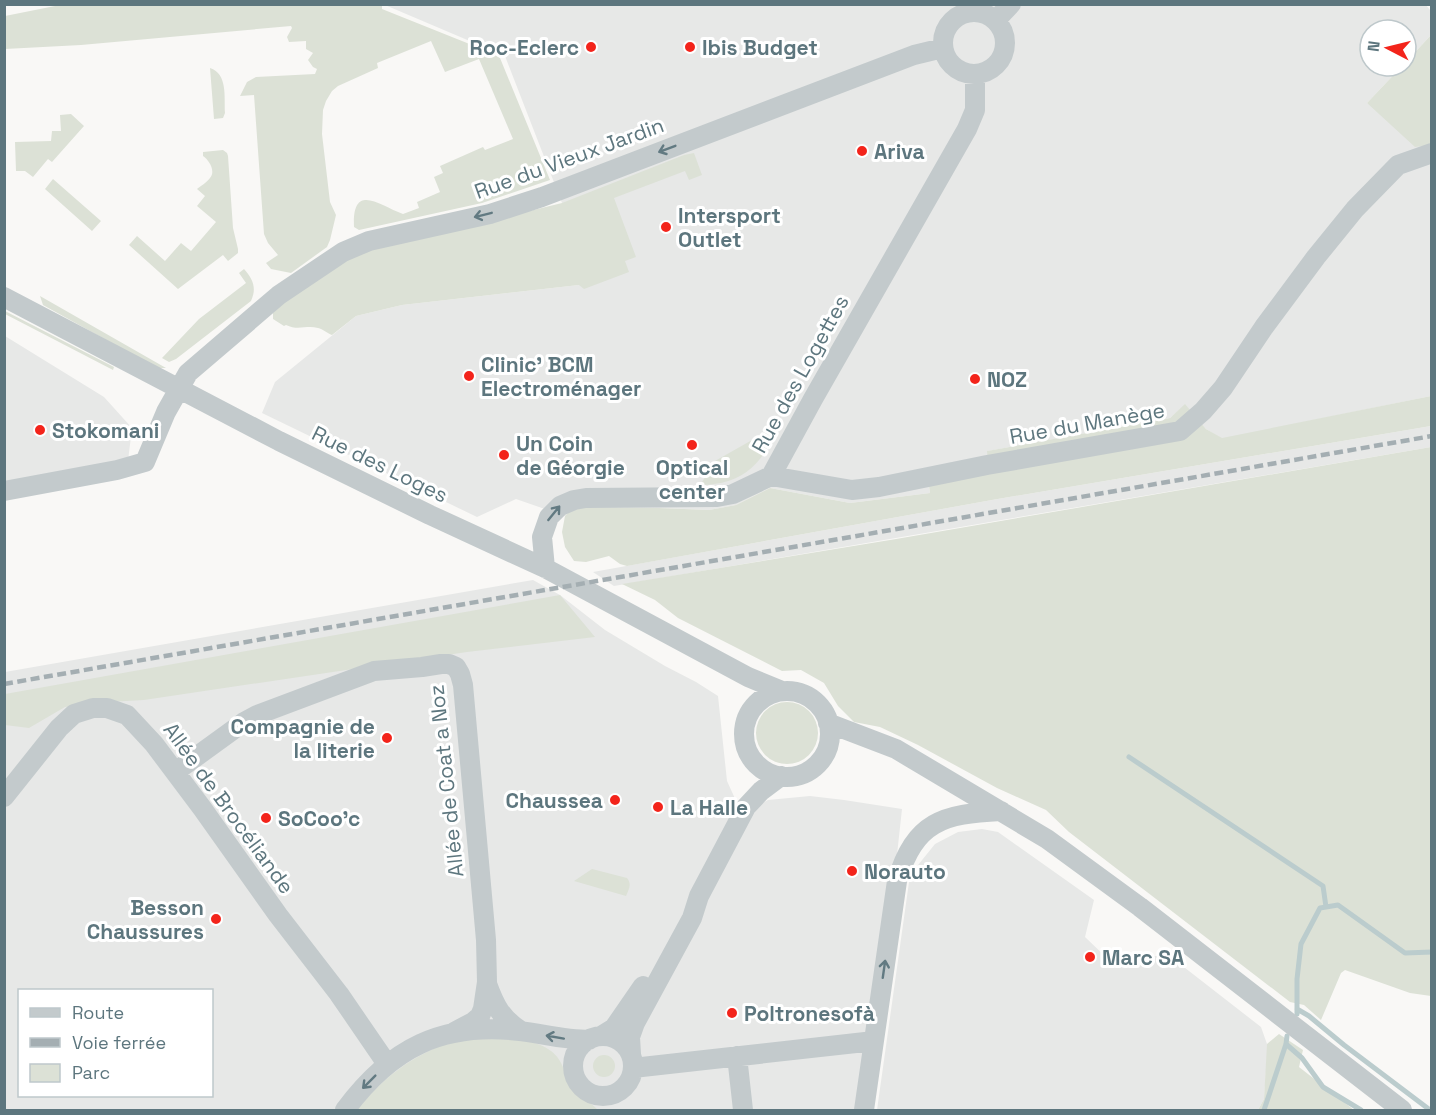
<svg xmlns="http://www.w3.org/2000/svg" width="1436" height="1115" font-family="'Space Grotesk',sans-serif">
<style>
.built{fill:#e7e8e7;fill-rule:evenodd}
.green{fill:#dce1d6}
.lines{fill:none;stroke-linecap:round;stroke-linejoin:round}
.stream{stroke:#bbcccd;stroke-width:5}
.minor{stroke:#c3cacc;stroke-width:20}
.rail{stroke:#a4aeb2;stroke-width:4.5;stroke-dasharray:9 4.5;stroke-linecap:butt}
.oneway{stroke:#627a82}
.poi-dot{fill:#f3241b;stroke:#fff;stroke-width:2}
.labels{text-anchor:middle;dominant-baseline:central;stroke-width:6;stroke-linejoin:round;paint-order:stroke}
.poi-label{font-size:21px;font-weight:bold;fill:#5d767e;stroke:#fff;text-anchor:start}
.street-label{font-size:21px;fill:#5d767e;stroke:#fff}
</style>
<rect width="100%" height="100%" fill="#f9f8f6"/>
<path class="built" d="M1425,4L1431,11V35L1406,62V30H1370V66H1402L1367,103L1431,145V396L1222,439L1206,429L1185,405L1170,418L988,451L989,473L929,486L930,493L850,503L770,488L736,505L709,510L659,508L586,507L569,512L565,516L516,499L477,517L262,413L275,382L356,316L402,305L579,285L562,203L505,56L385,5Z
M5,336L104,397L132,428L128,461L5,482Z
M1431,426V447L614,586L593,572L992,500Z
M533,580L560,595L605,630L665,666L696,682L718,696L727,781L742,814L768,800L810,796L844,800L902,809L895,873L859,1110H5V672ZM20,990H212V1096H20Z
M982,829L998,832L1094,900L1085,937L1109,960L1139,955L1171,957L1261,1027L1267,1044V1057L1264,1099L1258,1110H877L910,875L935,844L958,832Z"/>
<path class="green" d="M65,4L382,5V9L497,55L500,58L550,180L482,203L359,230L354,227C352,181 380,206 403,214L419,208L417,202L440,192L434,177L443,173L440,166L483,147L485,150L513,139L479,59L445,72L431,41L377,63L378,68L338,86L332,91L326,101L323,110L322,134L330,202L336,215L330,240L327,247L291,273L271,269L266,263L278,255L268,243L264,234L254,95L240,96L247,82L256,77L315,74L317,69L313,67L308,60L313,53L306,49V41L289,42L287,37L292,28L291,26L81,45L5,49V16Z
M1431,35V145L1415,147L1367,103L1402,66H1406V62Z
M210,68C228,74 224,97 225,113L223,118L214,119Z
M71,114L84,126L52,162L48,159L33,177L25,171H16L15,142L51,141L52,131H61L60,115Z
M223,150L227,153L228,156L233,228L238,249V253L228,261L223,255L178,289L129,245L137,236L165,261L181,243L191,251L216,222L197,206L205,196L197,189C201,186 207,182 210,178C216,171 209,160 203,156V152Z
M694,153L702,175L689,180L685,171L614,198L636,257L625,261L629,272L584,289L579,285L402,305L356,316L332,335C327,333 323,329 318,328C306,325 298,331 286,325L284,326L273,319V313L277,308L330,266L371,250L562,203L684,155Z
M53,179L101,221L92,231L45,189Z
M244,269C253,279 257,288 251,301L176,359L169,362L162,358L199,319L246,283L239,273Z
M40,296L166,368H157L43,305Z
M5,311L114,367L113,370L5,314Z
M1431,396V426L992,500L627,566L620,564L609,556L586,562L574,561L565,547L562,532L565,516L569,512L576,509L586,507L659,508L709,510L736,505L770,488L850,503L930,493L929,486L989,473L987,451L1170,418L1185,404L1206,429L1222,438Z
M782,423C767,450 755,476 721,483C713,484 705,486 698,484L702,482L715,461Z
M1431,447V996L1410,993L1345,970L1341,973L1321,1020L1304,1005L1290,1002L1069,832L1046,810L997,788L918,745L880,727L854,722L838,706L824,683L801,670L782,671L678,618L655,600L622,584L896,539Z
M560,595L595,637L467,652L144,700L108,702L65,707L29,728L5,725V694Z
M756 733a31 31 0 1 1 62 0a31 31 0 1 1-62 0Z
M592,869L627,878C632,884 629,889 626,896L574,881Z
M489,1034C512,1039 550,1039 561,1063C566,1072 566,1082 572,1089C579,1098 591,1102 598,1110H357C380,1081 407,1059 443,1045C457,1040 474,1038 489,1034Z
M1279,1034L1303,1050L1299,1067L1354,1110H1258L1264,1099L1267,1044Z
M593 1066a11 11 0 1 1 22 0a11 11 0 1 1-22 0Z"/>
<g class="lines">
<path class="stream" d="M1129,757L1323,886L1326,907
M1297,1009L1309,1016L1344,1045L1430,1110
M1297,1014V979L1301,944L1320,908L1338,905L1405,953L1432,952
M1286,1044L1302,1058L1323,1087L1361,1110
M1264,1110L1286,1044L1287,1036"/>
<path class="minor" d="M943 43a31 31 0 1 1 62 0a31 31 0 1 1-62 0Z
M996,20L1011,4
M4,297L279,441L430,515L545,568L748,677L782,691
M771,476L852,490L879,487L987,465L1180,431L1203,411L1223,388L1264,327L1316,257L1355,209L1398,165L1432,153
M4,491L117,470L145,462L166,412L188,373L279,295L343,252L369,241L490,214L542,197L914,55L943,48
M545,568L542,537L549,517L560,506L574,500L586,498L717,497L733,494L771,476L813,399L967,129L975,110V74
M744 734a43 43 0 1 1 86 0a43 43 0 1 1-86 0Z
M828,723L896,749L1047,839L1140,907L1402,1110
M175,772L244,722L257,715L374,671L422,667L441,664H449L456,667L460,674L463,685L465,707L486,940L487,982L483,1009L480,1016L473,1022L454,1032
M4,797L59,728L74,714L93,708H107L127,715L154,744L202,808L278,915L339,994L387,1064
M487,984C495,1006 501,1018 521,1031
M601,1036L614,1028L643,986
M573 1066a30 30 0 1 1 60 0a30 30 0 1 1-60 0Z
M631,1054L630,1037L635,1023L692,918L699,896L746,807L761,791L781,776
M737,1056L743,1110
M633,1068L874,1041
M345,1110C391,1048 442,1022 520,1031C543,1034 566,1040 589,1040
M864,1110L897,881C915,821 943,814 1001,811"/>
<path class="rail" d="M4,684L1432,436"/>
</g>
<defs><path id="oneway-shaft" d="M-6 0H5M1.5-3L5.5 0L1.5 3" fill="none" stroke-width="1.6" stroke-linecap="round" stroke-linejoin="round" transform="scale(1.5)"/></defs>
<g class="oneway">
<use href="#oneway-shaft" transform="translate(667 149) rotate(159)"/>
<use href="#oneway-shaft" transform="translate(483 215) rotate(166)"/>
<use href="#oneway-shaft" transform="translate(554 513) rotate(-51)"/>
<use href="#oneway-shaft" transform="translate(884 969) rotate(-82)"/>
<use href="#oneway-shaft" transform="translate(555 1037) rotate(-170)"/>
<use href="#oneway-shaft" transform="translate(369 1082) rotate(135)"/>
</g>
<g class="poi-dot">
<circle cx="591" cy="47" r="6"/>
<circle cx="690" cy="47" r="6"/>
<circle cx="862" cy="151" r="6"/>
<circle cx="666" cy="227" r="6"/>
<circle cx="469" cy="376" r="6"/>
<circle cx="975" cy="379" r="6"/>
<circle cx="40" cy="430" r="6"/>
<circle cx="692" cy="445" r="6"/>
<circle cx="504" cy="455" r="6"/>
<circle cx="387" cy="738" r="6"/>
<circle cx="615" cy="800" r="6"/>
<circle cx="658" cy="807" r="6"/>
<circle cx="266" cy="818" r="6"/>
<circle cx="852" cy="871" r="6"/>
<circle cx="216" cy="919" r="6"/>
<circle cx="1090" cy="957" r="6"/>
<circle cx="732" cy="1013" r="6"/>
</g>
<g class="labels">
<g class="poi-label">
<text x="579" y="47" text-anchor="end">Roc-Eclerc</text>
<text x="702" y="47">Ibis Budget</text>
<text x="874" y="151">Ariva</text>
<text x="678" y="215">Intersport<tspan x="678" dy="24">Outlet</tspan></text>
<text x="481" y="364">Clinic' BCM<tspan x="481" dy="24">Electroménager</tspan></text>
<text x="987" y="379">NOZ</text>
<text x="52" y="430">Stokomani</text>
<text x="516" y="443">Un Coin<tspan x="516" dy="24">de Géorgie</tspan></text>
<text x="692" y="467" text-anchor="middle">Optical<tspan x="692" dy="24">center</tspan></text>
<text x="375" y="726" text-anchor="end">Compagnie de<tspan x="375" dy="24">la literie</tspan></text>
<text x="603" y="800" text-anchor="end">Chaussea</text>
<text x="670" y="807">La Halle</text>
<text x="278" y="818">SoCoo'c</text>
<text x="864" y="871">Norauto</text>
<text x="204" y="907" text-anchor="end">Besson<tspan x="204" dy="24">Chaussures</tspan></text>
<text x="1102" y="957">Marc SA</text>
<text x="744" y="1013">Poltronesofà</text>
</g>
<g class="street-label">
<text transform="translate(569 158) rotate(-20)">Rue du Vieux Jardin</text>
<text transform="translate(800 374) rotate(-61)">Rue des Logettes</text>
<text transform="translate(1087 423) rotate(-10)">Rue du Manège</text>
<text transform="translate(380 464) rotate(26)">Rue des Loges</text>
<text transform="translate(446 781) rotate(-96)">Allée de Coat a Noz</text>
<text transform="translate(229 808) rotate(54)">Allée de Brocéliande</text>
</g>
</g>
<rect width="1436" height="1115" fill="none" stroke="#5d767e" stroke-width="12"/>
<rect x="18" y="989" width="195" height="108" fill="#ffffff" stroke="#bec8cb" stroke-width="1.5"/>
<rect x="30" y="1008" width="30" height="9" fill="#c3cacc" stroke="#bec8cb" stroke-width="1.5"/>
<text x="72" y="1019" font-size="18" fill="#5d767e">Route</text>
<rect x="30" y="1038" width="30" height="9" fill="#a4aeb2" stroke="#bec8cb" stroke-width="1.5"/>
<text x="72" y="1049" font-size="18" fill="#5d767e">Voie ferrée</text>
<rect x="30" y="1064" width="30" height="18" fill="#dce1d6" stroke="#bec8cb" stroke-width="1.5"/>
<text x="72" y="1079" font-size="18" fill="#5d767e">Parc</text>
<g transform="translate(1388 48) rotate(277)"><circle r="28" fill="#ffffff" stroke="#bec8cb" stroke-width="1.5"/>
<path d="M0-4.5L10 22L0 15L-10 22Z" fill="#f3241b"/>
<text y="-9" font-size="16" font-weight="bold" text-anchor="middle" fill="#5d767e">N</text>
</g>
</svg>
